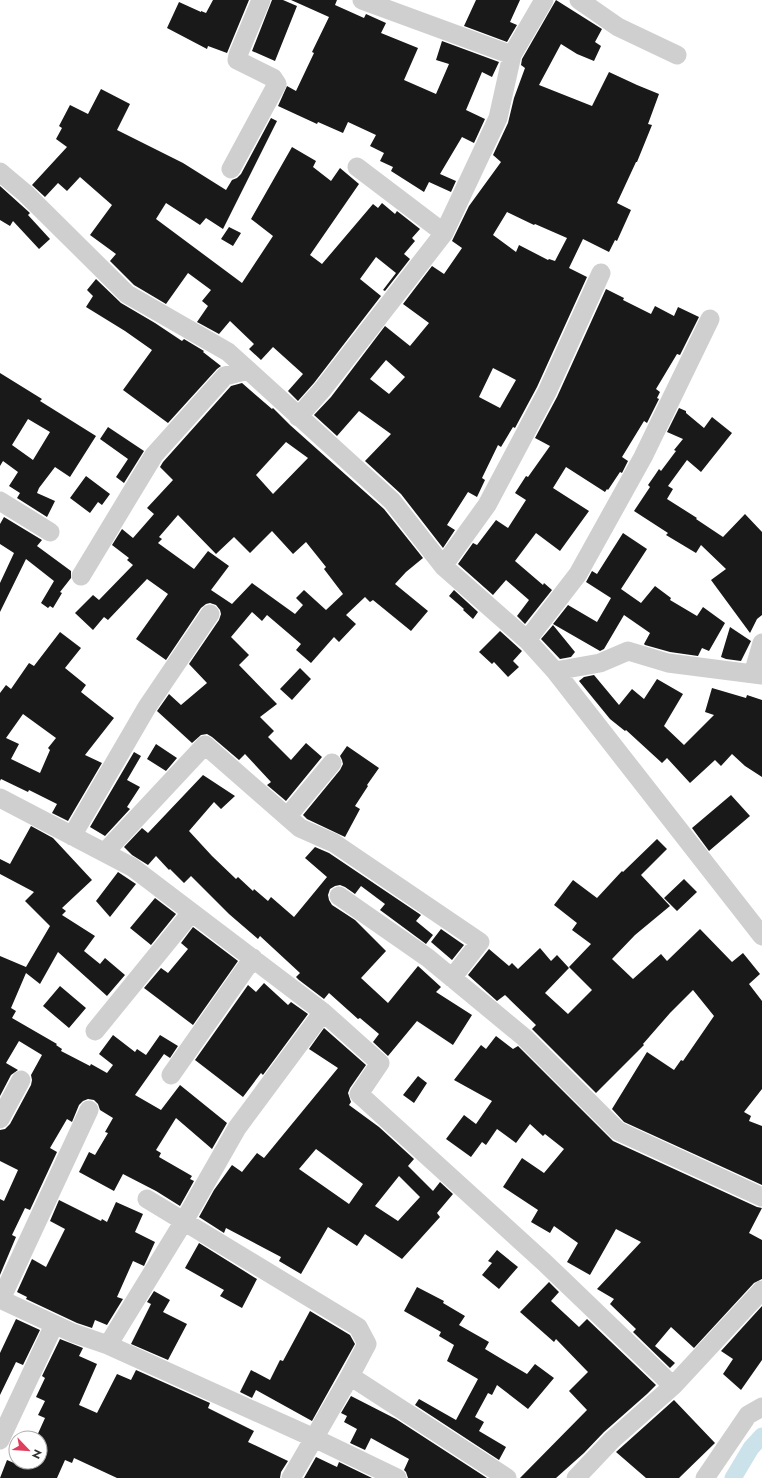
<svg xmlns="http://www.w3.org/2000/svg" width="762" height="1478" font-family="Jost,sans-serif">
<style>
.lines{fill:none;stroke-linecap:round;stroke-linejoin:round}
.canal{stroke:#cce2ea;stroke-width:17}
.building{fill:#191919;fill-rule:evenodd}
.minor{stroke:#cfcfcf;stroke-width:19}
</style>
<rect width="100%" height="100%" fill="#fff"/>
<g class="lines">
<path class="canal" d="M733,1478L751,1448L762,1436"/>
</g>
<path class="building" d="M213,0H249L227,53L208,46L207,49L167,28L179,2L201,12V11L206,13Z
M272,0H283L297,6L275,61L252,51Z
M291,0H337L335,5L364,18L366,14L386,23L381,33L418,48L404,80L436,94L449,64L436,60L442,41L499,62L492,77L482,72L466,110L485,119L474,143L462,137L440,174L456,181L451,192L429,182L424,192L391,171L393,167L380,161L384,153L370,146L376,135L348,122L343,133L318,122L317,124L278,106L287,86L296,91L314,53L312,52L329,17Z
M476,0H520L510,22L517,25L507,42L464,26Z
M556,0L602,29L595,42L601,46L594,61L577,54L561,44L539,85L592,106L609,72L637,85L659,94L648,124L652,125L637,162H636L617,203L631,210L617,241L615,240L609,252L583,239L569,268L587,277L537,387L515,428L513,427L501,447L498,445L482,478L485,480L477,497L468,492L447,525L455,530L443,548L401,494L365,461L391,434L359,411L337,436L314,415L331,397L385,326L410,346L429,323L403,304L432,266L444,274L462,248L452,241L469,206L501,162L493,155L508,123L514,98L525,68L521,65L522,59ZM507,212L534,225L535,224L567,238L555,261L549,259L548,260L519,245L516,252L493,235ZM386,360L405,377L389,394L370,379ZM493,368L516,380L500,408L479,397Z
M101,89L130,104L117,130L183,163L226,190L232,180L237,178L241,174L271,118L277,121L223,229L206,218L200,225L166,203L156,219L242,283L273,236L251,219L292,147L316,161L313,167L331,181L340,168L359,184L310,255L322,264L373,204L378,208L382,203L395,214L397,211L420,229L412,238L415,241L404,254L410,259L385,291L383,290L396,273L376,257L360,279L381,296L314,383L298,401L288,391L303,374L273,347L261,360L249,349L254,344L230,321L219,334L197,322L208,306L202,301L211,290L188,273L166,304L134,285L110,261L116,254L90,235L112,205L80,177L67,191L58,183L45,197L32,185L67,147L56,139L62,128L59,126L70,105L88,114Z
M0,186L30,213L28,215L50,239L39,249L13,221L10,226L0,220Z
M229,227L241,233L233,246L221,239Z
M96,279L121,303L155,323L182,341L184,339L204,351L203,352L221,366L217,369L168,423L123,390L152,350L125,331L86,307L93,296L87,290Z
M606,289L624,298L623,300L651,314L655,306L674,316L678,307L699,317L680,355L677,354L656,389L660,392L657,398L659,399L647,423L644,421L622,457L628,461L622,473L620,472L608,490L607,489L605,492L566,467L553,488L589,511L560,551L536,533L515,561L543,585L544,583L552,590L525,624L517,616L529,600L506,580L493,595L458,564L473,543L477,545L496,520L508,528L526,500L515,493L526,476L528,477L550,446L535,438L557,397Z
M0,373L42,399L40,401L96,436L70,477L55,467L39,488L37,493L55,501L47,517L17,498L20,493L9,486L18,472L3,461L0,466ZM28,419L50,432L33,460L12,445Z
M242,383L272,409L273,408L290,425L384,509L423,558L406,572L395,584L428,611L411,631L373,600L370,602L365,597L346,615L356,624L339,642L334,637L311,663L296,650L301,644L267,615L262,621L252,612L231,637L249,655L239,665L277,704L260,717L274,731L268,737L291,760L306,743L322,757L286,801L267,785L271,782L245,754L239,760L212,737L207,734L201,735L192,743L157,711L169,694L181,705L207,683L189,664L219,620L221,614L220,610L216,605L210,603L206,604L201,608L166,660L136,639L168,594L147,579L108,620L104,617L93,630L75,613L93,595L99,600L133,565L127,560L129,558L112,545L122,529L133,538L154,514L147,508L173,480L160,467L163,462L231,386ZM286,442L308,458L273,494L256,475ZM178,515L216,554L234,537L250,553L272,531L293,554L306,542L326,567L324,569L343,594L326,610L304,590L296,598L303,605L295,614L252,583L232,604L211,590L229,566L208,551L194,569L158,543L162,539L159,537Z
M679,408L686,411V413L704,428L712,417L732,433L701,472L687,460L668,486L673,489L667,499L697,518L696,519L723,537L745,514L762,532V615L757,619L750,633L711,580L726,569L701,545L696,553L666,535L668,533L634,511L650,487L648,485L655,475L659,469L661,471L676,451L674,450L683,439L667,432Z
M108,427L144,451L124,483L116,477L128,459L100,439Z
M86,476L110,494L102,505L98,502L90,513L70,498Z
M4,517L42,540L37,546L71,571V578L60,592L62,593L53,608L50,606L48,608L41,603L54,581L26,559L0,612V583L14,553L0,544V524Z
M623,533L647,549L621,589L641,603L655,586L671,598L670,600L697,616L703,607L725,623L709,651L702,648L698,656L670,652L645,645L644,644L650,633L624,615L604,649L600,651L553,624L568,605L597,622L611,598L586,582L592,571L597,574Z
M454,590L478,612L473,619L463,610L464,609L449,596Z
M553,625L575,652L571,657L560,659L541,639Z
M730,627L751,641L741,661L726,659L721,657Z
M500,631L522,651L513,661L519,667L508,677L494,662L492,664L479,652Z
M60,632L81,648L65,668L86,685L81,692L114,718L85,755L102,763L68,821L52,813L57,804L29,790L28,792L1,779L0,781V693L6,685L11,689L29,663L34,666ZM23,714L56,738L48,748L50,750L40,773L11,759L19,744L6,738Z
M300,668L311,679L292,700L280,689Z
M594,675L619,705L632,689L644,699L657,679L683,694L664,726L684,745L714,715L705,712L712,688L746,698L747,695L762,700V777L745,766L732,754L721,766L715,760L690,783L667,758L662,763L626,730L625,731L610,719L579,681L584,677Z
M156,744L177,758L166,771L147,759Z
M347,746L379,768L367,785L368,786L355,806L360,809L345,837L307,819L303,815L340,770L343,764L342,760L340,756Z
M134,752L141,756L127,780L140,787L127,807L130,809L105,836L90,827Z
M203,775L235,796L221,809L214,802L189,831L212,856L236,879L238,877L253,891L254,889L268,901L271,897L294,917L327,877L305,858L315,847L329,853L421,915L416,921L433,935L426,944L380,910L385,904L361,886L355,894L345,887L340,885L335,886L330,889L328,895L329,900L332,905L355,920L386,951L361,978L388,1003L418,966L441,987L436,992L472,1015L453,1045L417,1021L388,1056L373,1042L379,1034L360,1018L358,1019L329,993L324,999L299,980L296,977L300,973L260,936L258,939L229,914L191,876L184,883L170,869L169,870L156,856L148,865L132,855L124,847L142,828L148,833Z
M731,795L750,816L709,851L692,828Z
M31,826L53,838L92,880L62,908L66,911L62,915L95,936L84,951L100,964L105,958L125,975L107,996L58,952L40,984L26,973L11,1008L16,1011L12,1018L57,1044L56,1045L62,1049L61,1051L90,1066L91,1064L107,1073L113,1065L99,1054L113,1035L135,1052L137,1049L146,1055L160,1035L178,1046L170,1058L164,1054L135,1095L161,1110L180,1085L227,1123L212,1149L176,1118L156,1150L161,1153L159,1157L192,1176L190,1179L194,1181L180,1206L156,1191L123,1174L114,1191L79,1172L89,1152L95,1155L108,1133L105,1132L113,1118L100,1110L98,1104L94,1100L88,1099L83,1101L79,1105L72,1122L67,1119L50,1148L57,1152L30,1210L25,1208L12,1235L16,1237L0,1275V1199L4,1201L18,1170L0,1161V1130L5,1129L10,1124L31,1085L32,1080L31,1075L42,1055L19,1041L6,1063L18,1070L11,1075L0,1096V956L26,967L50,926L25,901L34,892L0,874V859L10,864Z
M657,839L667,849L641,875L670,906L635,935L612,959L633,979L661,954L667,961L700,929L732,962L743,953L760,974L749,984L762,1001V1089L744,1112L751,1116L749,1121L762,1126V1185L624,1122L612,1109L647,1052L674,1070L681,1060L683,1061L714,1016L693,990L670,1013L643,1044L644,1045L596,1093L532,1029L536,1025L505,995L497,1001L468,975L489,949L509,966L512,963L518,969L540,948L551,961L557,955L569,968L545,993L568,1014L592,990L569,967L591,944L572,930L577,923L554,905L573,880L597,898L622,871L623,872Z
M118,872L136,884L110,917L96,901Z
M684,879L697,892L677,911L664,898Z
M155,898L176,914L151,945L130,928Z
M193,927L238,961L193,1025L144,988L161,968L168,973L188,949L181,943Z
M441,929L464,945L452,960L431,942Z
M264,983L288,1005L291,1002L308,1014L263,1075L261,1073L243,1097L195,1060L248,985L256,992Z
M60,986L86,1008L69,1028L43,1006Z
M324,1028L366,1065L350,1088L348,1093L351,1102L349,1105L379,1127L414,1159L408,1166L433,1191L440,1182L453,1194L437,1213L440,1217L402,1259L365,1234L357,1246L328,1227L301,1274L279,1261L281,1257L226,1228L224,1233L199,1217L214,1190L232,1165L242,1172L257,1153L264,1158L338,1068L309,1049ZM316,1149L363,1184L349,1204L299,1169ZM399,1176L420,1197L398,1221L375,1206Z
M496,1036L513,1049L518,1046L613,1141L757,1207L762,1208L749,1233L762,1240V1279L754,1283L694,1348L671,1327L655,1346L675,1363L670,1368L633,1332L636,1329L610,1304L614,1299L597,1289L641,1242L616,1229L590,1275L567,1262L578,1243L554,1226L550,1233L531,1222L538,1210L503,1187L522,1158L544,1173L564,1149L545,1134L543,1136L530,1124L516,1143L497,1129L486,1145L482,1142L471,1157L446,1139L464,1115L476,1124L492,1101L454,1080L481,1045L486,1049Z
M418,1076L427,1083L414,1103L403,1095Z
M59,1200L101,1221L102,1219L107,1222L116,1202L143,1214L135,1232L155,1242L144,1266L133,1261L117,1297L123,1299L107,1325L95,1320L92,1328L77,1323L26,1299L27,1297L17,1292L32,1259L46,1267L65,1229L50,1221Z
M199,1243L257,1279L242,1308L220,1296L224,1290L185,1268Z
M497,1250L518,1267L499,1289L482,1275L492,1263L488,1261Z
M549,1282L559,1292L551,1301L579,1327L587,1319L656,1385L647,1394L604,1432L584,1453L556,1478H520L587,1410L569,1391L588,1372L556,1339L554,1342L520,1312Z
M417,1287L444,1301L443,1303L465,1316L459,1325L489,1342L485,1349L527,1374L535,1364L554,1378L528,1409L497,1385L492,1395L488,1393L475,1417L484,1422L479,1431L506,1447L499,1460L415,1405L419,1399L456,1420L478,1379L447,1361L454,1345L439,1336L441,1332L404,1311Z
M154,1291L170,1300L163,1312L187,1324L168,1360L131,1344L151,1304L147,1302Z
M762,1306V1360L741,1390L723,1374L733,1359L721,1351Z
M310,1311L350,1335L355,1344L312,1421L256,1390L252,1398L240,1392L251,1370L270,1380L280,1360L283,1361Z
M16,1319L40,1330L23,1365L16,1362L0,1395V1353Z
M60,1339L83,1348L79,1356L97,1364L79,1405L97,1413L117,1374L131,1380L136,1370L210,1403L208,1408L254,1431L248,1442L288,1461L281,1472L280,1478H117L74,1458L72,1463L65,1460L57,1478H0L7,1460L21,1466L23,1462H40V1438H36L45,1418L38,1415L45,1401L36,1397L45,1378L42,1376Z
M351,1396L396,1419L487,1478H408L406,1472L404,1470L409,1459L371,1438L365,1450L350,1443L357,1429L344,1422L347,1416L341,1413Z
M674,1400L715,1443L679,1478H646L616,1452Z
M316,1457L337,1467L339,1462L372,1478H304Z"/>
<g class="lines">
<path class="minor" d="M362,0L512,55
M579,0L618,27L677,55
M357,167L444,233
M231,169L277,84L273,78L237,60L238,55L261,0
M0,172L25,193L127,294L228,352L248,370L392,501L443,566L527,640L555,671L762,936
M298,417L322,390L444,233L498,118L512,55L544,0
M0,501L50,532
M443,566L487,505L547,392L601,273
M81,576L154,455L225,376L248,370
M527,640L578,574L643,457L710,319
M555,671L600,663L628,651L668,663L762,675
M753,674L762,643
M0,798L132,867L323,1012L380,1063L359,1094L545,1263L673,1386
M287,817L332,763
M72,836L147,707L210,614
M105,852L205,745L300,828L334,843L480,942L452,978
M339,896L428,958L525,1038L618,1131L762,1197
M95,1031L191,913
M171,1075L253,958
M0,1119L21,1080
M147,1199L358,1327L367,1344L350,1376L507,1478
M0,1299L73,1333L108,1345L314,1438L397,1478
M1,1299L89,1110
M108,1345L184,1221L237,1128L323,1012
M0,1440L54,1325
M291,1478L350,1376
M576,1478L612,1440L673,1386L762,1290
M705,1478L748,1415L762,1407"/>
</g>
<g transform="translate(28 1450) rotate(115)"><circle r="19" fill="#ffffff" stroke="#adadad"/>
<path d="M0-3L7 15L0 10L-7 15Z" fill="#de3f5e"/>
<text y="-6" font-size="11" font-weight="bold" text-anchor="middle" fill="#323232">N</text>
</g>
</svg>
